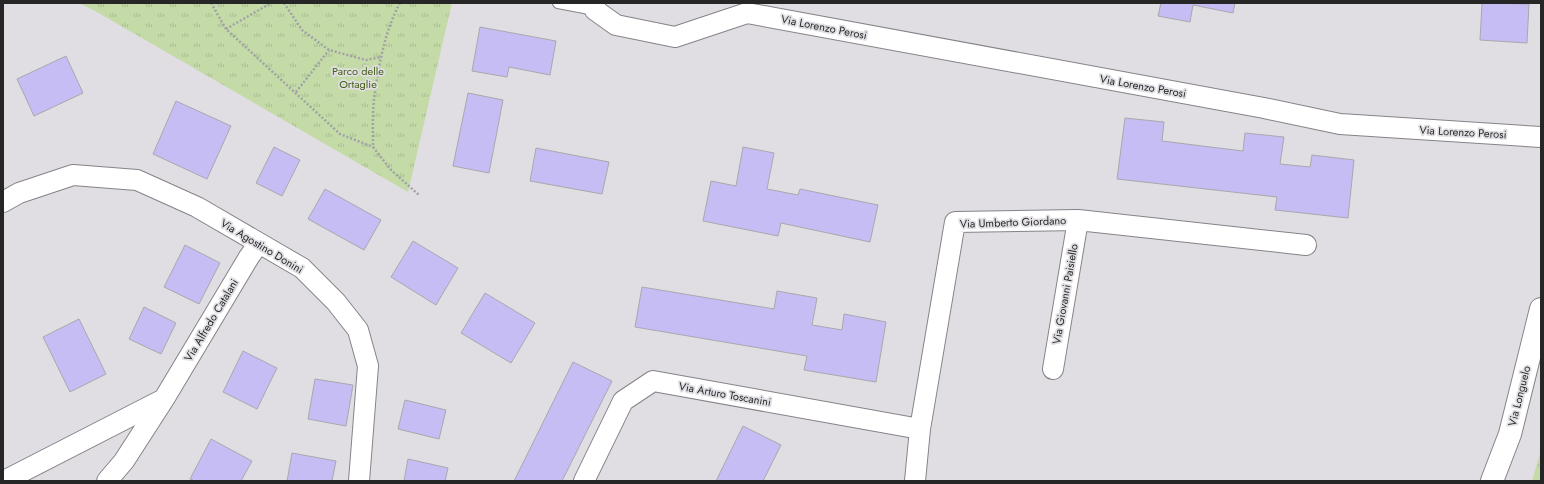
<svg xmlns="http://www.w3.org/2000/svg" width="1544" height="484" font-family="Jost,sans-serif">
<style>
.grass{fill:url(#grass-tufts)}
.building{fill:#c5bdf3;stroke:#a9a8ad}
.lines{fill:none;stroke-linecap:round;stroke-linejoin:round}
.service-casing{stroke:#858388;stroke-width:12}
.minor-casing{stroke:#858388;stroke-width:22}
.tertiary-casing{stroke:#858388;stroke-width:24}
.path{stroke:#a2a1a5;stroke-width:2.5;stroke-dasharray:2 2;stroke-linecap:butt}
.service{stroke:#fff;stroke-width:10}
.minor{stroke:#fff;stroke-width:20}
.tertiary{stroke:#fff;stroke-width:22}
.labels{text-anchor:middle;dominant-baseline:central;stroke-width:3.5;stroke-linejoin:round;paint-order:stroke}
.street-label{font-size:11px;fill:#262627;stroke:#e0dee3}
.park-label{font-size:11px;fill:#445f14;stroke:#e0dee3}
</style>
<defs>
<pattern id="grass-tufts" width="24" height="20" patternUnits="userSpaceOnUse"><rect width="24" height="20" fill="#c4dba8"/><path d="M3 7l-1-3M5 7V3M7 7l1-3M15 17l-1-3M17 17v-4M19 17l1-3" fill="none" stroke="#a8bc91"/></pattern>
</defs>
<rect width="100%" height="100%" fill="#e0dee3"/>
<path class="grass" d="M79,3H452L408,192L95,11Z
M1541,450V481H1532Z"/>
<path class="building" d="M1161,3H1235L1233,13L1193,5L1190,22L1158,16Z
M1482,3L1529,4L1527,43L1480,40Z
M480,27L556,41L550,75L509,67L507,77L472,71Z
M66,56L83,93L34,116L17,79Z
M468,93L503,100L489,173L453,166Z
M176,101L231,126L207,179L153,154Z
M1125,118L1164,122L1162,141L1243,151L1245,133L1284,137L1280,164L1310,167L1312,155L1354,160L1348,218L1275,210L1277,197L1117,179Z
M274,147L300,160L282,196L256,183Z
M743,147L774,153L767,189L798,195L800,189L878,205L870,242L781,223L778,236L703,221L711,181L736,186Z
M536,148L609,162L602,194L530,181Z
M325,189L381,220L364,250L308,219Z
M413,241L458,268L436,305L391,277Z
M185,245L220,263L199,304L164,287Z
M642,287L774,309L777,291L817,298L812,325L842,330L844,314L886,322L876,382L804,370L807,356L635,327Z
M485,293L535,323L511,363L461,333Z
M144,307L176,323L161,354L129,339Z
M79,319L106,374L70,392L43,337Z
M243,351L277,368L257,409L223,392Z
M573,362L612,381L562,481H514Z
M315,379L353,385L346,426L308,419Z
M405,400L446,410L439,439L398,429Z
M743,426L781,445L763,481H716Z
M211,439L252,461L241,481H195L190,479Z
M292,453L336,461L332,481H287Z
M408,459L448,468L445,481H404Z"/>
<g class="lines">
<defs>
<path id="service" d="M558,3L595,10"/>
<path id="minor" d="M595,3V10L616,25L675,37L747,13L1264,108L1340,124L1541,137
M3,202L19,193L73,175L137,180L197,207L302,268L336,302L358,330L368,366L359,481
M1053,369L1078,220
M4,481L162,400
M107,481L124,461L164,399L249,257L259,243
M584,481L623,401L653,381L920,429
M915,481L920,429L955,222L1078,220L1306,245"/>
<path id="tertiary" d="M1492,481L1510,434L1541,309"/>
</defs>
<use href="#service" class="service-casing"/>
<use href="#minor" class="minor-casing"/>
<use href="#tertiary" class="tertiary-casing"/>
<path class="path" d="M211,3L226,29L340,134L373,147
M284,3L302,30L329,50L366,60L381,57
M400,3C386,28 379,63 375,92C372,110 373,129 373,147L391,170L419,195
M226,29L271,3
M296,92L329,50"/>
<use href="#service" class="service"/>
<use href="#minor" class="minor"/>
<use href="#tertiary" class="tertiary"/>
</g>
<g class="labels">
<g class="street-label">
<text transform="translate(824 27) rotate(11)">Via Lorenzo Perosi</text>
<text transform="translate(1143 86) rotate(10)">Via Lorenzo Perosi</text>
<text transform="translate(1463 132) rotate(3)">Via Lorenzo Perosi</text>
<text transform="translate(1013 222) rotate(-2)">Via Umberto Giordano</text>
<text transform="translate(262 246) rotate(31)">Via Agostino Donini</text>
<text transform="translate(1065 294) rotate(-80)">Via Giovanni Paisiello</text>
<text transform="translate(211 320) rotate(-59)">Via Alfredo Catalani</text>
<text transform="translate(725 394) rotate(10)">Via Arturo Toscanini</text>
<text transform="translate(1519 396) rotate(-76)">Via Longuelo</text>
</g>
<g class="park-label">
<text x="358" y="71">Parco delle<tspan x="358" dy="13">Ortaglie</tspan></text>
</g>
</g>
<rect width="1544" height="484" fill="none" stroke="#262627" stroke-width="8"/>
</svg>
